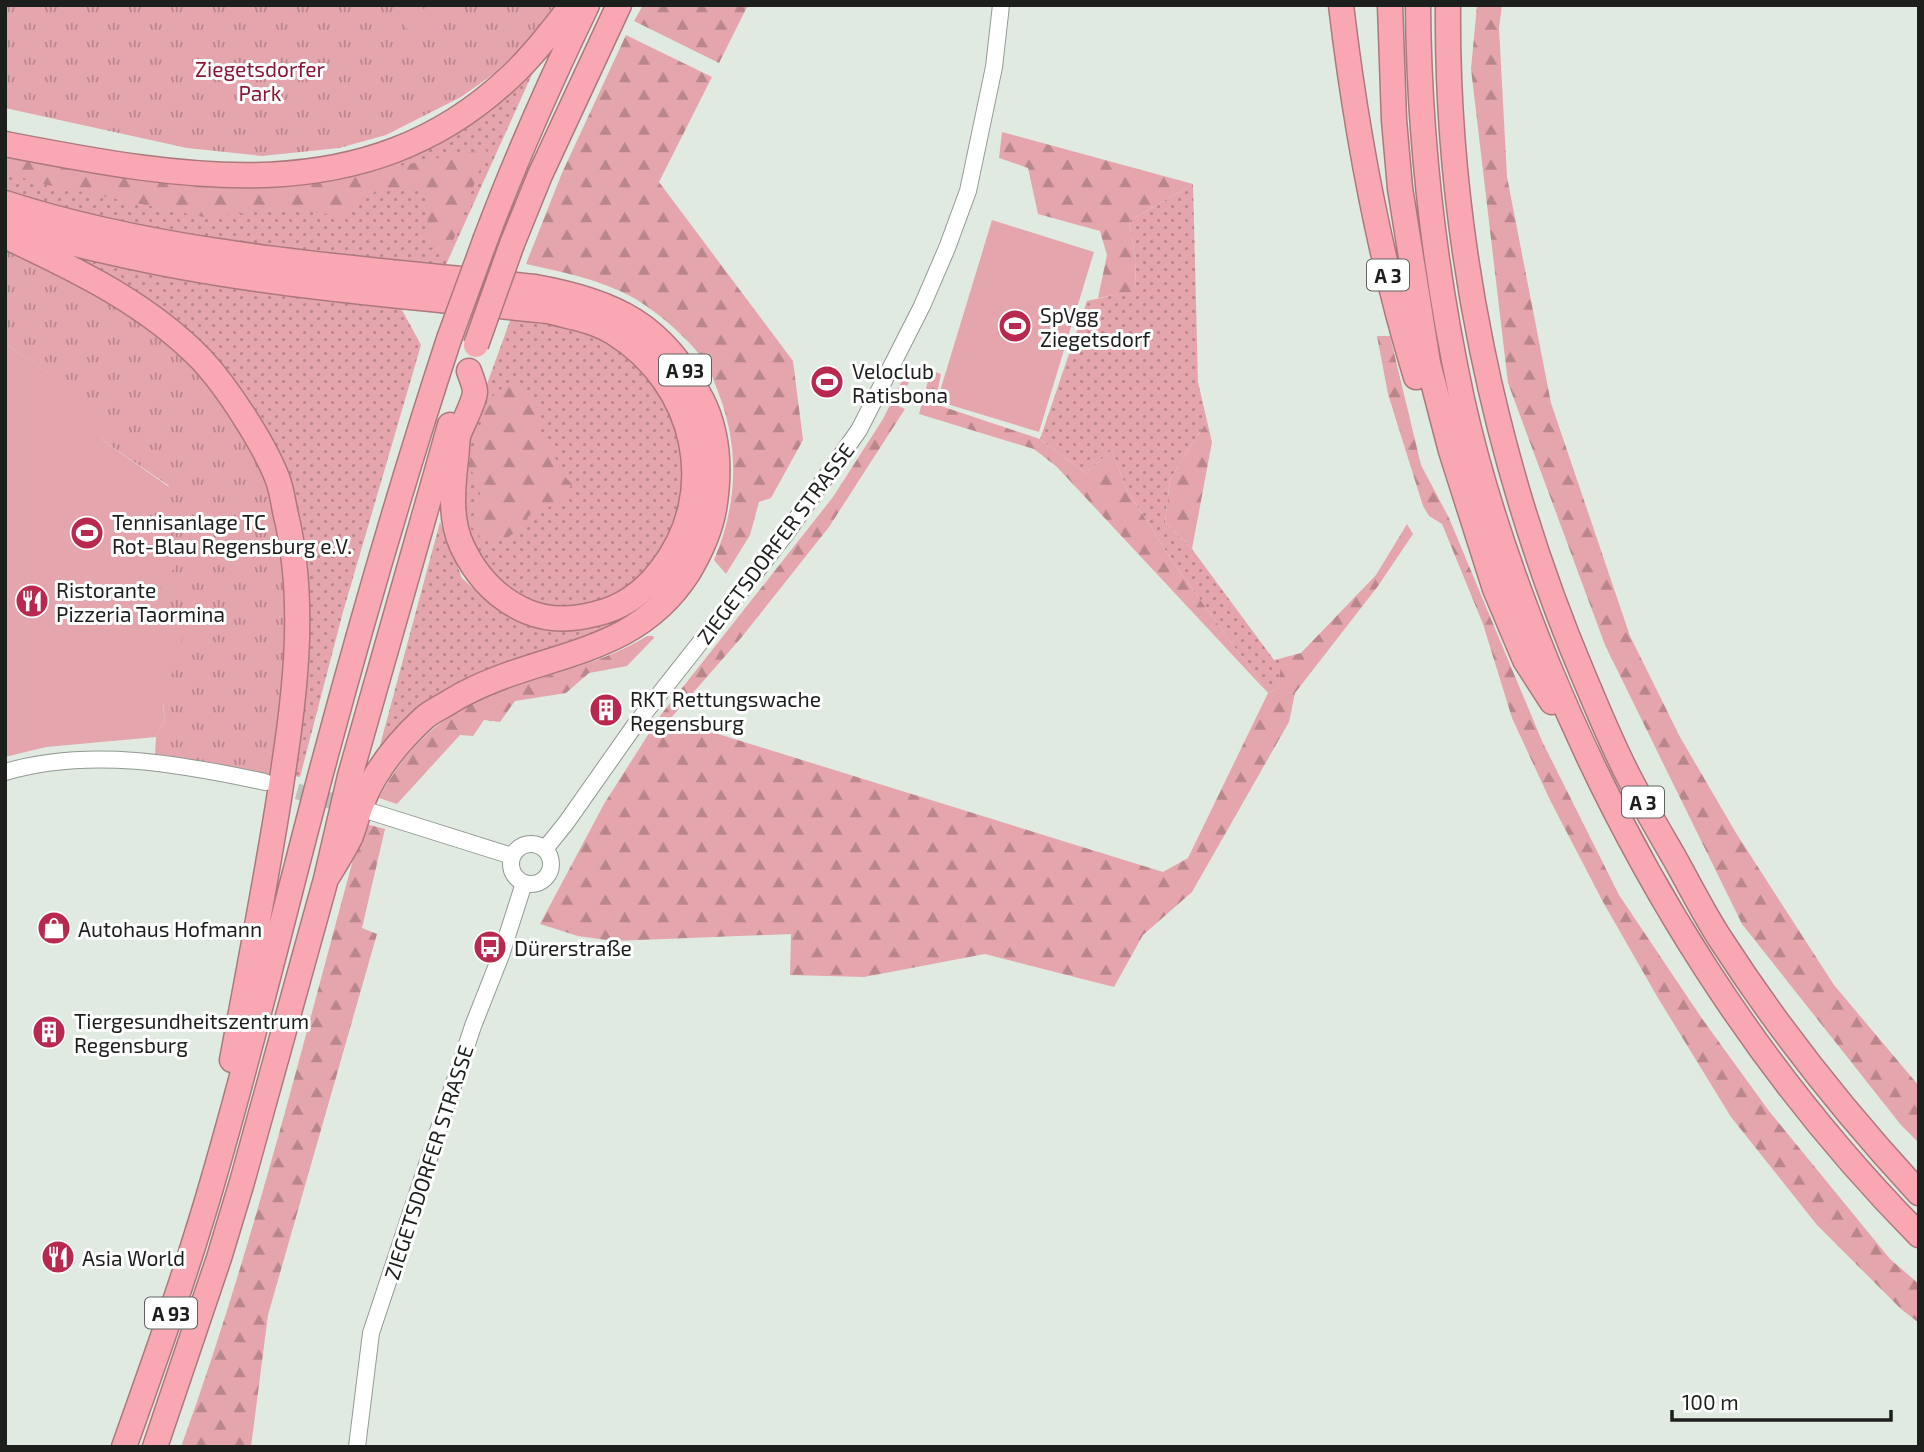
<svg xmlns="http://www.w3.org/2000/svg" width="1924" height="1452" font-family="'Exo 2',sans-serif">
<style>
.grass{fill:url(#grass-dots)}
.forest{fill:url(#forest-firs)}
.park{fill:url(#park-tufts)}
.pitch{fill:#e5a5ad}
.lines{fill:none;stroke-linecap:round;stroke-linejoin:round}
.minor-tunnel{stroke:#b9c1ba;stroke-width:16;stroke-dasharray:16 8;stroke-linecap:butt}
.minor-casing{stroke:#919a91;stroke-width:18}
.highway-casing{stroke:#ac787e;stroke-width:27}
.minor{stroke:#fff;stroke-width:16}
.highway{stroke:#f9a8b3;stroke-width:24}
.highway-bridge-casing{stroke:#ac787e;stroke-width:27;stroke-linecap:butt}
.highway-bridge{stroke:#f9a8b3;stroke-width:24}
.labels{text-anchor:middle;dominant-baseline:central;stroke-width:6;stroke-linejoin:round;paint-order:stroke}
.shield{fill:#fff;stroke:#606260;stroke-width:2}
.shield-label{font-size:19px;font-weight:bold;fill:#1c1f1c}
.park-label{font-size:21px;fill:#891636;stroke:#fff}
.poi-label{font-size:21px;fill:#1c1f1c;stroke:#fff;text-anchor:start}
.street-label{font-size:21px;fill:#1c1f1c;stroke:#fff}
</style>
<defs>
<pattern id="grass-dots" width="8" height="8" patternUnits="userSpaceOnUse" patternTransform="scale(1.75)"><rect width="8" height="8" fill="#e5a5ad"/><path d="M2 2h.1M6 6h.1" fill="none" stroke="#b9868c" stroke-width="1.8" stroke-linecap="round"/></pattern>
<pattern id="forest-firs" width="22" height="20" patternUnits="userSpaceOnUse" patternTransform="scale(1.75)"><rect width="22" height="20" fill="#e5a5ad"/><path d="M5 1l3.5 6h-7zM16 11l3.5 6h-7z" fill="#b9868c"/></pattern>
<pattern id="park-tufts" width="24" height="20" patternUnits="userSpaceOnUse" patternTransform="scale(1.75)"><rect width="24" height="20" fill="#e5a5ad"/><path d="M3 7l-1-3M5 7V3M7 7l1-3M15 17l-1-3M17 17v-4M19 17l1-3" fill="none" stroke="#b9868c"/></pattern>
</defs>
<rect width="100%" height="100%" fill="#e0eae1"/>
<path class="grass" d="M534,70L444,269L157,232L5,194V151L229,186H278L321,182L357,174L398,159Z
M1193,184L1198,382L1207,421L1170,479L1165,522L1192,549L1274,660L1283,658L1278,688L1268,693L1175,565L1127,490L1112,450L1086,473L1040,439L1087,301L1136,290L1135,256L1129,221Z
M81,256L392,304L402,310L421,345L343,612L300,777L293,776L287,470L245,394L211,353L80,260Z
M511,318L554,323L598,338L629,356L652,381L678,428L684,492L666,545L645,575L620,595L591,606L560,610L529,601L501,587L476,558L463,525L467,439Z
M440,522L462,578L493,607L528,625L635,610L641,614L556,649L452,685L415,710L379,749Z"/>
<path class="forest" d="M643,5H748L719,63L634,21Z
M1477,5H1502L1499,28L1507,177L1551,403L1630,636L1680,737L1736,833L1834,985L1919,1086V1143L1901,1125L1742,924L1605,645L1508,383L1471,69Z
M626,35L712,77L659,182L793,361L803,440L771,498L759,502L750,535L726,574L714,560C738,504 740,446 717,389C714,382 711,372 707,365C692,341 657,311 632,297C599,279 562,272 526,264L562,173Z
M1002,132L1193,184L1129,221L1135,256L1136,291L1098,298L1107,255L1100,231L1038,214L1028,168L999,158Z
M487,150L448,254L426,246L429,199L416,190H377L345,216L285,209L204,217L48,185L5,173V151L229,186H278L321,182L458,154Z
M1377,336H1390L1421,465L1449,518L1542,741L1619,895L1703,1020L1769,1111L1890,1259L1919,1284V1323L1901,1309L1817,1225L1731,1117L1658,998L1603,902L1550,800L1512,718L1483,624L1442,524L1429,516L1423,506L1388,394Z
M931,370L941,374L935,404L1040,439L1086,473L1112,450L1127,490L1175,565L1268,693L1278,688L1282,658L1301,653L1376,575L1407,524L1413,534L1378,586L1295,693L1289,722L1192,892L1143,935L1114,987L985,954L864,977L790,975L791,934L614,941L578,936L540,924L604,804L660,716L833,497L883,419L903,379L909,382L898,406L905,409L829,527L741,638L670,719L1163,872L1188,858L1268,693L1057,467L1034,449L919,414Z
M514,378L541,406L538,432L551,442L559,471L572,484L560,503L529,514L524,528L502,540L482,539L471,526L482,486L468,466L488,400Z
M1207,421L1212,442L1192,549L1165,522L1170,479Z
M647,636H653L654,638L627,666L589,673L566,693L515,701L500,722L484,720L473,736L460,735L397,804L379,798C403,752 442,713 491,694C543,674 599,666 647,636Z
M366,824L385,829L362,928L377,934L268,1315L251,1447H181C251,1254 300,1054 354,856Z"/>
<path class="park" d="M5,5H555L523,46L495,73L461,97L386,135L339,148L262,156L187,148L5,108Z
M5,247C71,279 141,313 193,365C204,376 213,391 222,404C239,427 257,453 266,482C297,577 286,679 269,776L212,763L155,754L156,737L165,720L152,601L147,518L169,486L102,440L115,420L5,343Z"/>
<path class="pitch" d="M430,5H446L454,17L415,41L403,22Z
M992,220L1094,252L1039,432L937,401Z
M5,343L116,420L102,440L169,487L148,518L188,547L152,601L186,625L163,704L165,720L156,737L46,747L5,757Z"/>
<g class="lines">
<path class="minor-tunnel" d="M274,785L350,806"/>
<defs>
<path id="minor" d="M5,772C90,747 181,764 265,782
M372,812L512,856
M511 864a20 20 0 1 1 40 0a20 20 0 1 1-40 0Z
M545,849L566,823L635,725L785,535L859,430L922,306L947,248L968,191L994,67L1001,5
M357,1447L371,1333L473,1026L501,955L524,883"/>
<path id="highway" d="M1341,5C1356,131 1379,256 1416,377
M1390,5L1394,120L1400,188L1428,363L1451,451L1495,589L1525,660L1552,702
M1418,5C1419,138 1434,269 1462,399C1482,490 1513,579 1548,665C1635,876 1758,1072 1919,1235
M1448,5C1446,235 1495,467 1584,677C1599,712 1613,747 1630,779C1644,806 1660,833 1675,859C1690,886 1704,914 1721,940C1779,1030 1846,1114 1919,1193
M5,144C182,178 364,214 509,78C533,56 552,30 572,5
M5,203C175,258 358,267 535,287C615,301 664,325 702,400C719,434 720,473 714,509C710,532 700,553 688,573C631,662 533,651 451,701C442,707 432,711 424,718C398,742 375,770 362,803C357,814 355,827 350,838C343,852 334,866 326,879
M5,226C64,242 122,256 182,267C303,289 426,298 548,311C570,317 594,320 614,333C696,384 722,493 660,571C643,593 622,608 595,614C572,620 550,621 528,612C497,599 476,576 462,546C449,518 453,487 456,458C457,451 457,443 458,436C462,424 474,404 475,392C475,386 471,377 469,371
M486,238C516,158 550,82 587,5
M11,239C79,271 149,305 202,360C227,387 262,441 276,475C281,486 283,500 285,511C309,608 293,708 278,805C264,891 248,975 232,1060
M512,244L540,175L619,5
M124,1447C156,1357 188,1268 214,1177C253,1043 285,908 321,773C360,627 402,482 449,339
M155,1447L219,1258L242,1182L326,879L350,776L450,425"/>
</defs>
<use href="#minor" class="minor-casing"/>
<use href="#highway" class="highway-casing"/>
<use href="#minor" class="minor"/>
<use href="#highway" class="highway"/>
<defs>
<path id="highway-bridge" d="M449,339L486,238
M476,345L512,244"/>
</defs>
<use href="#highway-bridge" class="highway-bridge-casing"/>
<use href="#highway-bridge" class="highway-bridge"/>
</g>
<defs>
<symbol id="stadium-disc" viewBox="-11 -11 22 22"><circle r="9.5" fill="#b9294f" stroke="#fff"/><path d="M0-5a6.5 5 0 1 0 0 10a6.5 5 0 1 0 0-10ZM-3.5-1.8h7v3.6h-7Z" fill="#fff"/></symbol>
<symbol id="restaurant-disc" viewBox="-11 -11 22 22"><circle r="9.5" fill="#b9294f" stroke="#fff"/><path d="M-5-6h1v4h1v-4h1v4h1v-4h1v5L-1.5 .5V6h-2V.5L-5-1ZM5-6V6H3V1.5H1.5Q1.5-4 5-6Z" fill="#fff"/></symbol>
<symbol id="building-disc" viewBox="-11 -11 22 22"><circle r="9.5" fill="#b9294f" stroke="#fff"/><path d="M-4-6H4V6H1V3H-1V6H-4ZM-2.5-4.3h1.7v1.8h-1.7ZM.8-4.3h1.7v1.8H.8ZM-2.5-1h1.7V.8h-1.7ZM.8-1h1.7V.8H.8Z" fill="#fff"/></symbol>
<symbol id="shop-disc" viewBox="-11 -11 22 22"><circle r="9.5" fill="#b9294f" stroke="#fff"/><path d="M-5-2.5h2.3a2.7 3.5 0 0 1 5.4 0H5L5.5 6h-11ZM-1.5-2.5h3a1.5 2.3 0 0 0-3 0Z" fill="#fff"/></symbol>
<symbol id="bus-disc" viewBox="-11 -11 22 22"><circle r="9.5" fill="#b9294f" stroke="#fff"/><path d="M-5-6H5V4H4V6H2V4H-2V6H-4V4H-5ZM-3.5-4V0h7V-4ZM-3.5 1.2v1.5H-2V1.2ZM2 1.2v1.5H3.5V1.2Z" fill="#fff"/></symbol>
</defs>
<g fill-rule="evenodd">
<use href="#stadium-disc" x="996" y="307" width="38" height="38"/>
<use href="#stadium-disc" x="808" y="363" width="38" height="38"/>
<use href="#stadium-disc" x="68" y="514" width="38" height="38"/>
<use href="#restaurant-disc" x="13" y="582" width="38" height="38"/>
<use href="#building-disc" x="587" y="691" width="38" height="38"/>
<use href="#shop-disc" x="35" y="909" width="38" height="38"/>
<use href="#bus-disc" x="471" y="928" width="38" height="38"/>
<use href="#building-disc" x="30" y="1013" width="38" height="38"/>
<use href="#restaurant-disc" x="39" y="1238" width="38" height="38"/>
</g>
<g class="labels">
<g class="shield">
<rect x="1367" y="259.5" width="42" height="31" rx="5"/>
<rect x="659" y="354.5" width="52" height="31" rx="5"/>
<rect x="1622" y="786.5" width="42" height="31" rx="5"/>
<rect x="145" y="1297.5" width="52" height="31" rx="5"/>
</g>
<g class="shield-label">
<text x="1388" y="275">A 3</text>
<text x="685" y="370">A 93</text>
<text x="1643" y="802">A 3</text>
<text x="171" y="1313">A 93</text>
</g>
<g class="park-label">
<text x="260" y="68">Ziegetsdorfer<tspan x="260" dy="24">Park</tspan></text>
</g>
<g class="poi-label">
<text x="1040" y="314">SpVgg<tspan x="1040" dy="24">Ziegetsdorf</tspan></text>
<text x="852" y="370">Veloclub<tspan x="852" dy="24">Ratisbona</tspan></text>
<text x="112" y="521">Tennisanlage TC<tspan x="112" dy="24">Rot-Blau Regensburg e.V.</tspan></text>
<text x="56" y="589">Ristorante<tspan x="56" dy="24">Pizzeria Taormina</tspan></text>
<text x="630" y="698">RKT Rettungswache<tspan x="630" dy="24">Regensburg</tspan></text>
<text x="78" y="928">Autohaus Hofmann</text>
<text x="514" y="947">Dürerstraße</text>
<text x="74" y="1020">Tiergesundheitszentrum<tspan x="74" dy="24">Regensburg</tspan></text>
<text x="82" y="1257">Asia World</text>
</g>
<g class="street-label">
<text transform="translate(775 543) rotate(-53)">ZIEGETSDORFER STRASSE</text>
<text transform="translate(428 1162) rotate(-72)">ZIEGETSDORFER STRASSE</text>
</g>
</g>
<rect width="1924" height="1452" fill="none" stroke="#1c1f1c" stroke-width="14"/>
<path d="M1672 1410v10h219v-10" fill="none" stroke="#1c1f1c" stroke-width="3.5"/>
<text x="1682" y="1410" font-size="21" fill="#1c1f1c" stroke="#ffffff" stroke-width="5" paint-order="stroke">100 m</text>
</svg>
